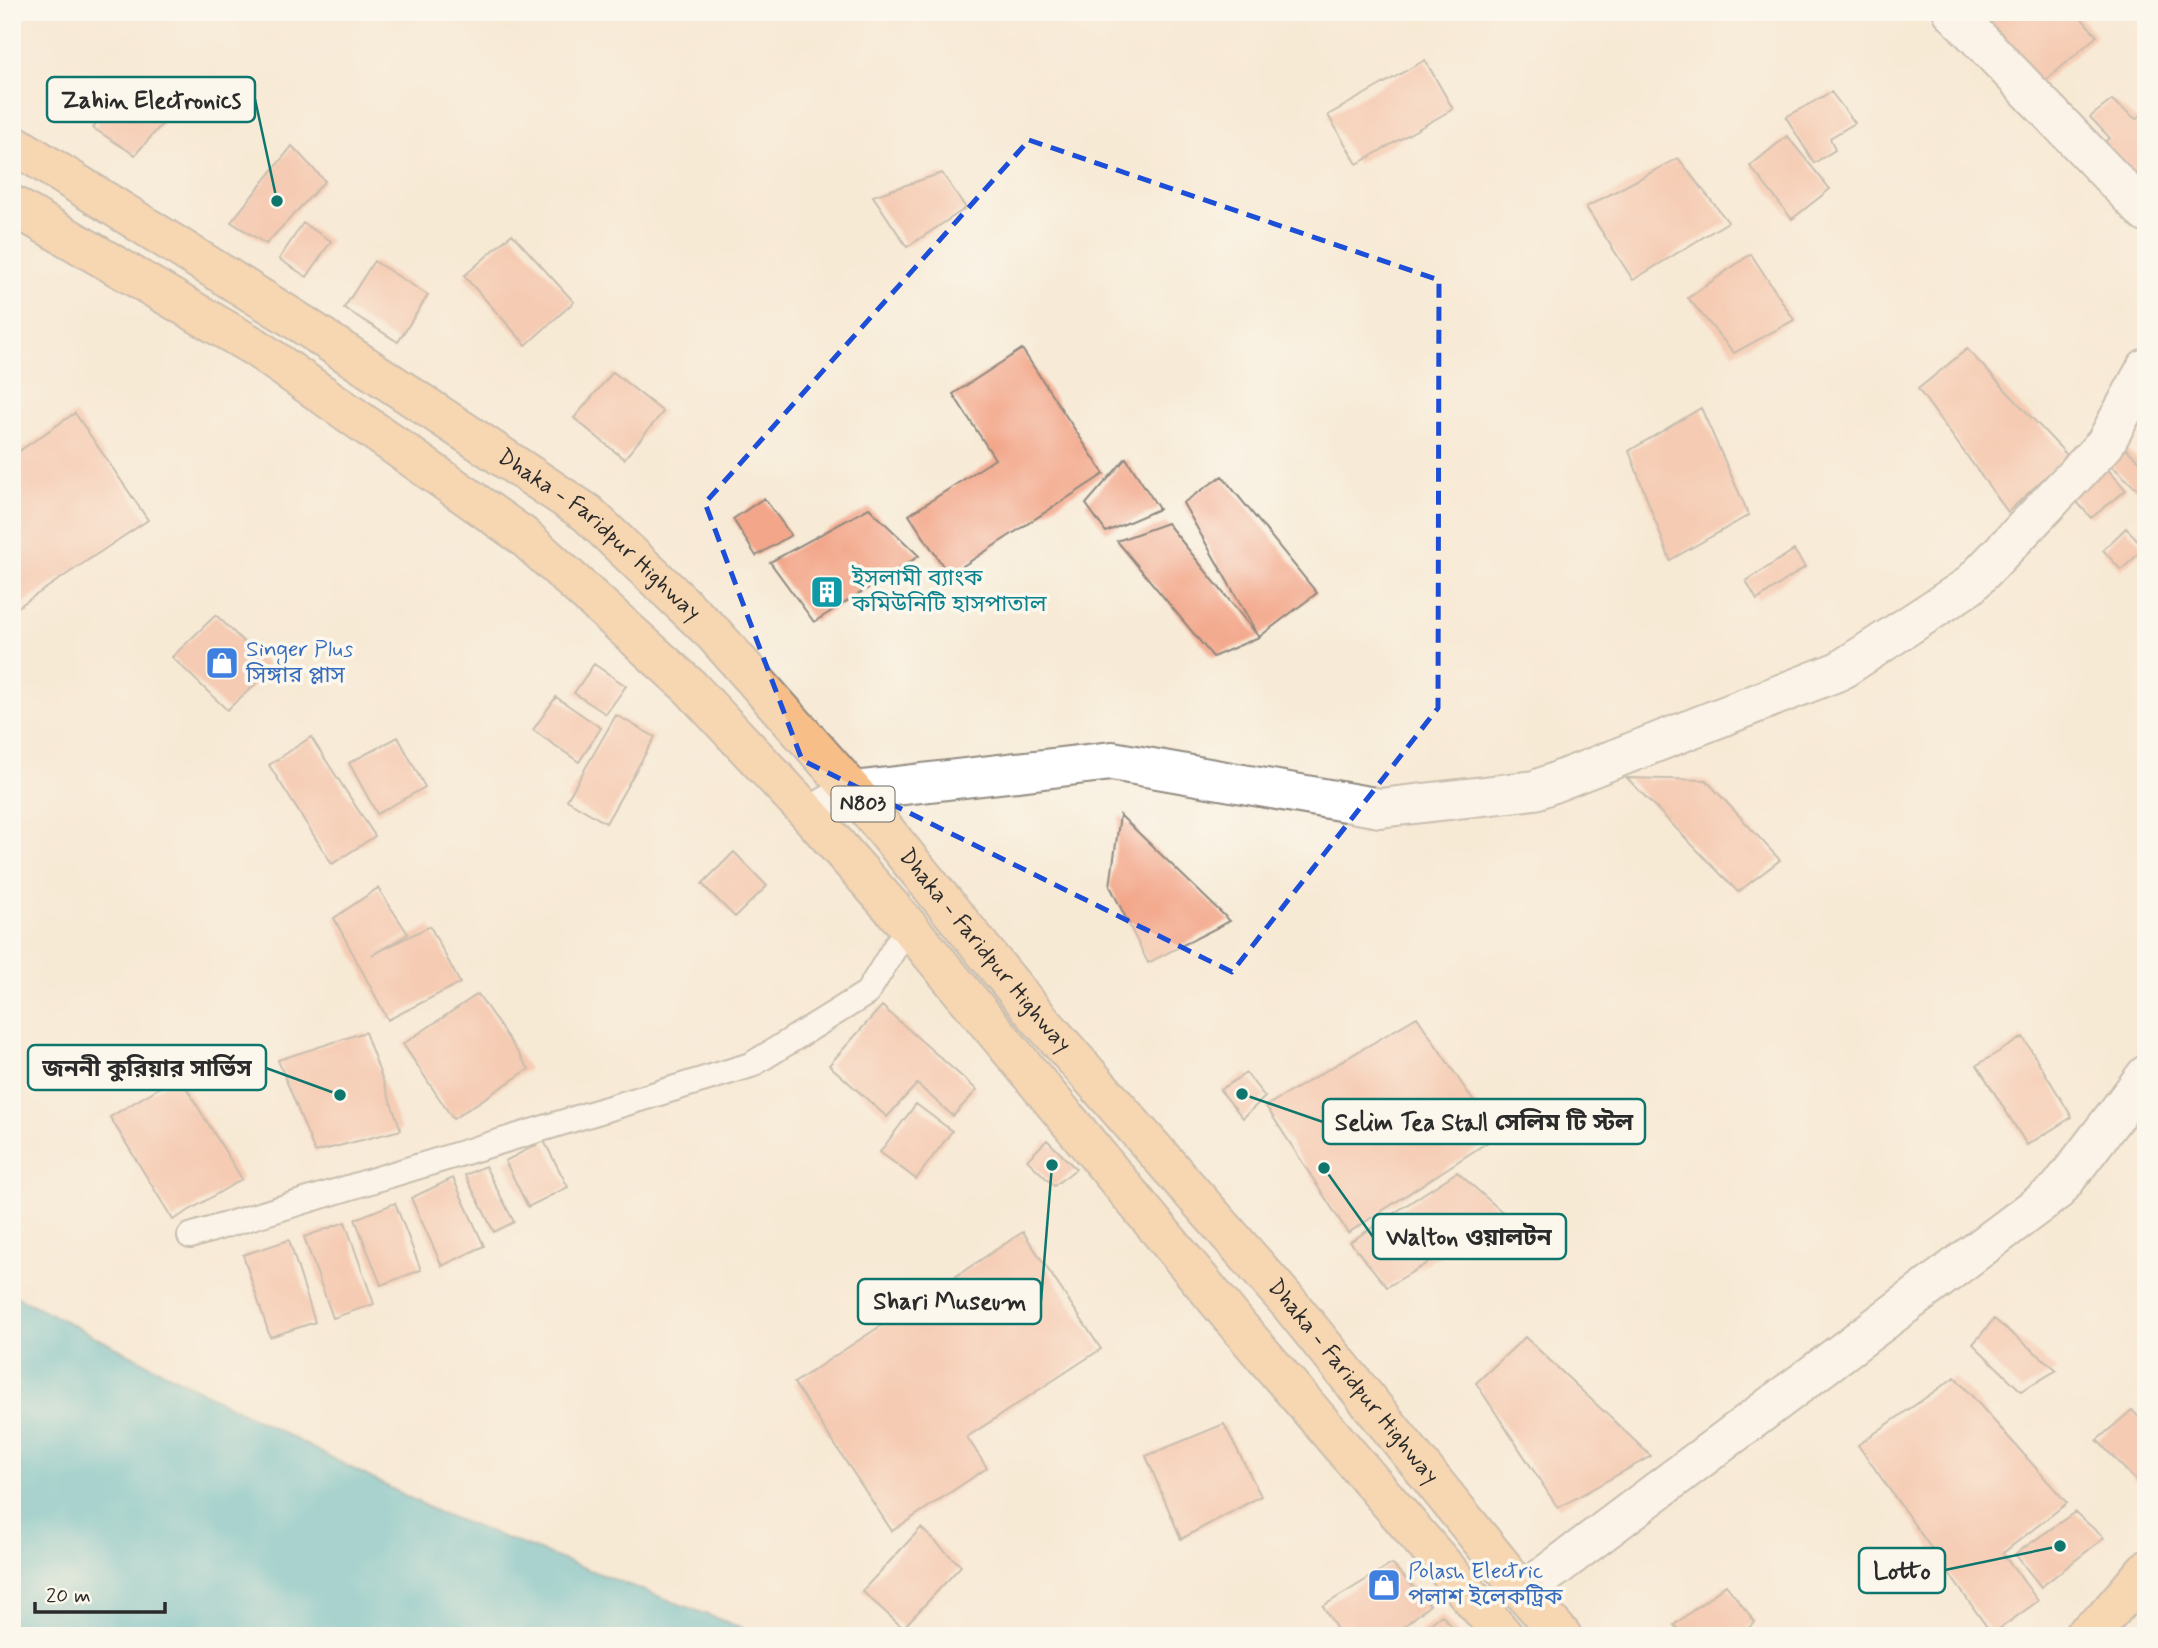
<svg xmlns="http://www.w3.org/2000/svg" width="2158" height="1648" font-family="Mynerve,'Noto Sans Bengali',sans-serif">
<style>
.water{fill:#4ab7c5;stroke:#3a7178;stroke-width:2}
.building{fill:#f3a689}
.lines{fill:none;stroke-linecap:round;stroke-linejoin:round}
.service-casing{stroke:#918a80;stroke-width:28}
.minor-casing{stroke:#918a80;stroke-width:42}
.trunk-casing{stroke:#918a80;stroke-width:42}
.service{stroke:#fff;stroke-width:24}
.minor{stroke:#fff;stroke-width:38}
.trunk{stroke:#f7be88;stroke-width:38}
.marked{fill:none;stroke:#1d4ed8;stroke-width:5;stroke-dasharray:14 9;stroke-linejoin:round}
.labels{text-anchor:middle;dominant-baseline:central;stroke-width:7;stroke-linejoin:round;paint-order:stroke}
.shield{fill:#fbf7ec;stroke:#696865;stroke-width:2}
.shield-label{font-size:21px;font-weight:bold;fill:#2b2b2b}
.street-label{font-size:23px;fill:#2b2b2b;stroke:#fbf7ec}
.culture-label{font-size:23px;fill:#0d838f;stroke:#fbf7ec;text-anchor:start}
.shop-label{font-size:23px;fill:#366cbe;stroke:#fbf7ec;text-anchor:start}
.leader{fill:none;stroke:#0f766e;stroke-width:2.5}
.callout-dot{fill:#0f766e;stroke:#fbf7ec;stroke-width:2.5}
.callout{fill:#fbf7ec;stroke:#0f766e;stroke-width:2.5}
.callout-label{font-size:24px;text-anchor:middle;font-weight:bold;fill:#2b2b2b}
</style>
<rect width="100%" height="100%" fill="#fbf7ec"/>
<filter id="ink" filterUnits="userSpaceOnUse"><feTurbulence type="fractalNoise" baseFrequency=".0143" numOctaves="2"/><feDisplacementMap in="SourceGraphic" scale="14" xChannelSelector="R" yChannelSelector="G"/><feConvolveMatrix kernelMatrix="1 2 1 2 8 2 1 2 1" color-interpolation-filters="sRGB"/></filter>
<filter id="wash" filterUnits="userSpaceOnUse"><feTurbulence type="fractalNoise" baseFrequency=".00686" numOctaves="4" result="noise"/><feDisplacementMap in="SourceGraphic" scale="28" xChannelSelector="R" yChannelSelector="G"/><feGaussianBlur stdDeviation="1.57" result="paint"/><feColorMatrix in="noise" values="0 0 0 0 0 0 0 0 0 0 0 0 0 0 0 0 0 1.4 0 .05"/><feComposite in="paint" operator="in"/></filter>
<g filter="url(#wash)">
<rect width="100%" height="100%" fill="#f7ead6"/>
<path class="water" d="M12,1294L437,1512L763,1636H12Z"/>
<g id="blocks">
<path class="building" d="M1982,12H2076L2097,36L2037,88L1975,19Z
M1425,60L1453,109L1357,164L1328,115Z
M126,82L171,114L135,155L93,128Z
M1831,92L1855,123L1830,138L1835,150L1814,163L1786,117Z
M2112,100L2136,119L2146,111V197L2100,145L2110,138L2090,117Z
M1787,136L1830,189L1792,219L1750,166Z
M292,146L325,181L266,244L231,222Z
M1678,158L1728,222L1633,280L1586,207Z
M942,173L966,208L907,247L873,196Z
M303,223L331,241L307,277L279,259Z
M512,234L574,302L526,345L464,276Z
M1751,254L1794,320L1734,353L1688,298Z
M374,261L428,295L398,342L344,308Z
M1022,349L1104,474L949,575L909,515L995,459L953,394Z
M1967,349L2068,456L2008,512L1918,389Z
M613,372L663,412L624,459L574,418Z
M1701,408L1749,515L1670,560L1629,451Z
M75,413L148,520L12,611V456Z
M2126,449L2146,467V498L2111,465Z
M1126,458L1159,509L1106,532L1086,504Z
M2105,466L2126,490L2091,518L2071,495Z
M1222,476L1317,593L1259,637L1183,503Z
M764,498L791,535L756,556L733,519Z
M869,508L919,556L814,622L770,562Z
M1167,523L1259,637L1213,657L1117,541Z
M2126,528L2145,548L2121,570L2103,550Z
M1794,550L1805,567L1757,600L1746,581Z
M216,615L272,669L227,710L172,657Z
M594,664L626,686L606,714L574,693Z
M556,697L601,728L579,762L533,730Z
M616,715L655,737L606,823L567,800Z
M311,737L375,836L332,864L269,765Z
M398,737L425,787L377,814L349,763Z
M1627,778L1706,780L1780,860L1738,892Z
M1120,815L1230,921L1148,963L1110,886Z
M734,852L767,886L735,917L702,884Z
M378,888L408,934L372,955L430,926L460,983L388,1020L334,918Z
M478,994L529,1069L453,1119L403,1044Z
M882,1006L977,1090L953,1116L917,1084L887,1117L829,1065Z
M1417,1017L1497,1136L1348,1233L1266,1106Z
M365,1032L401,1130L315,1152L278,1060Z
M2023,1037L2072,1117L2027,1145L1977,1065Z
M1246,1073L1265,1097L1243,1118L1220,1090Z
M179,1076L242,1179L173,1220L110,1117Z
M916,1104L952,1131L916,1179L880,1152Z
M1047,1140L1076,1169L1054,1186L1027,1160Z
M544,1141L568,1187L528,1207L505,1161Z
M485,1166L514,1222L494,1232L465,1175Z
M1457,1172L1507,1216L1387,1287L1350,1242Z
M453,1178L484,1246L442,1266L411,1198Z
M395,1203L421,1270L381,1285L355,1219Z
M345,1222L374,1304L333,1318L304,1237Z
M1023,1232L1101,1349L967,1437L987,1468L892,1531L794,1383Z
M289,1240L315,1322L270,1337L243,1255Z
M1994,1319L2057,1370L2021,1391L1973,1344Z
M1525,1337L1651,1456L1558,1508L1476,1383Z
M1955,1377L2067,1503L2003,1553L2038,1601L1992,1634L1858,1445Z
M2132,1410L2146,1425V1470L2136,1481L2097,1440Z
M1224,1424L1261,1496L1181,1539L1146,1456Z
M2075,1512L2104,1538L2041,1587L2015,1554Z
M921,1528L961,1566L903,1628L862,1591Z
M1392,1564L1430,1605L1392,1636H1341L1323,1606Z
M1726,1585L1755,1622L1740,1636H1683L1674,1625Z
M1442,1615L1460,1636H1414Z"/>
</g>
</g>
<g filter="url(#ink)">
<use href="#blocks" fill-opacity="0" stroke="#918a80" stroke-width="2"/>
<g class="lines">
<defs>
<path id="service" d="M190,1236L751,1065L867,993L908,926"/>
<path id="minor" d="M1953,12L2146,213
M811,816L853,791L1112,761L1380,808L1535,790L1839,671L1969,586L2105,444L2146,368
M1523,1592L2058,1190L2146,1075"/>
<g id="trunk">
<path id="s1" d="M12,143L302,324L587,513L714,634L853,791L1037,1016L1289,1303L1523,1592L1562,1636"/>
<path d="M12,205L255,347L523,536L690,687L811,816L908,926L1240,1328L1504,1636"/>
<path d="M2083,1636L2104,1619L2146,1570"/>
</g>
</defs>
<use href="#service" class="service-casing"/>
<use href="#minor" class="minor-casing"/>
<use href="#trunk" class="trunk-casing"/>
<use href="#service" class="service"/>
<use href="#minor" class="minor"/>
<use href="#trunk" class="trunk"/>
</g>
</g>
<path d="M0 0H2158V1648H0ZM1029,140L1439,280L1438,708L1232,972L802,760L705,503Z" fill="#f7ead6" fill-opacity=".55" fill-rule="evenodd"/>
<path class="marked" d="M1029,140L1439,280L1438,708L1232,972L802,760L705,503Z"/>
<defs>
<symbol id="building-square" viewBox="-11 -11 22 22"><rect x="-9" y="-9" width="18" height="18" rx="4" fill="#0f9aa8" stroke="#fbf7ec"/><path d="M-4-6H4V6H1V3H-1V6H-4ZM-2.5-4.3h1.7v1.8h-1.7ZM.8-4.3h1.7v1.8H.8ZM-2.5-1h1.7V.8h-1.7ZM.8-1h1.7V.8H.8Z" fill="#fff"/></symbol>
<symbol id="shop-square" viewBox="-11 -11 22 22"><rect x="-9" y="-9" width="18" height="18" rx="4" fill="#3f7fe0" stroke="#fbf7ec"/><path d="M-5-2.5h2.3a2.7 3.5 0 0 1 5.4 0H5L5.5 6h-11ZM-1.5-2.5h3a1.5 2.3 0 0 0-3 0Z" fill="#fff"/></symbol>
</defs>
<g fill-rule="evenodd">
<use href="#building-square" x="808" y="573" width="38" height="38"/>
<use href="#shop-square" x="203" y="644" width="38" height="38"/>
<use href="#shop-square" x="1365" y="1566" width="38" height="38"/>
</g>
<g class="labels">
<rect class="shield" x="831.5" y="786.5" width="63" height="35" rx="5"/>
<g class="shield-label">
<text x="863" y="804">N803</text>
</g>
<g class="street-label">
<text stroke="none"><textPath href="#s1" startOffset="707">Dhaka - Faridpur Highway</textPath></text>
<text stroke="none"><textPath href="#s1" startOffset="1276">Dhaka - Faridpur Highway</textPath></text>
<text stroke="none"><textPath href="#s1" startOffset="1843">Dhaka - Faridpur Highway</textPath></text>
</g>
<g class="culture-label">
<text x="852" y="579">ইসলামী ব্যাংক<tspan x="852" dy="26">কমিউনিটি হাসপাতাল</tspan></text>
</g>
<g class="shop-label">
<text x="246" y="650">Singer Plus<tspan x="246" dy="26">সিঙ্গার প্লাস</tspan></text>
<text x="1408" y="1572">Polash Electric<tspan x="1408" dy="26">পলাশ ইলেকট্রিক</tspan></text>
</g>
</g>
<path class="leader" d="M277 201L255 99M340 1095L266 1068M1242 1094L1323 1122M1324 1168L1373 1237M1052 1165L1041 1301M2060 1546L1945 1570"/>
<g class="callout-dot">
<circle cx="277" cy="201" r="7"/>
<circle cx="340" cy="1095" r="7"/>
<circle cx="1242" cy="1094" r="7"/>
<circle cx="1324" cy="1168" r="7"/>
<circle cx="1052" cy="1165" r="7"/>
<circle cx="2060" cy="1546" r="7"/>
</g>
<g class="callout">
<rect x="47" y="77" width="208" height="45" rx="7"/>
<rect x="28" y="1045" width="238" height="45" rx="7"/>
<rect x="1323" y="1099" width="322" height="45" rx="7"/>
<rect x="1373" y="1214" width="193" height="45" rx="7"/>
<rect x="858" y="1279" width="183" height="45" rx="7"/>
<rect x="1859" y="1548" width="86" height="45" rx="7"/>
</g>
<g class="callout-label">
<text x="151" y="108">Zahin Electronics</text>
<text x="147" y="1076">জননী কুরিয়ার সার্ভিস</text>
<text x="1484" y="1130">Selim Tea Stall সেলিম টি স্টল</text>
<text x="1469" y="1245">Walton ওয়ালটন</text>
<text x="950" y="1309">Shari Museum</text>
<text x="1902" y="1579">Lotto</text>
</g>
<rect width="2158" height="1648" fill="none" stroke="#fbf7ec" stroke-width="42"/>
<path d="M35 1602v10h130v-10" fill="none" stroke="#2b2b2b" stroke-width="3.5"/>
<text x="46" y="1602" font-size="21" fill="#2b2b2b" stroke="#fbf7ec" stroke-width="5" paint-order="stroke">20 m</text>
</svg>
